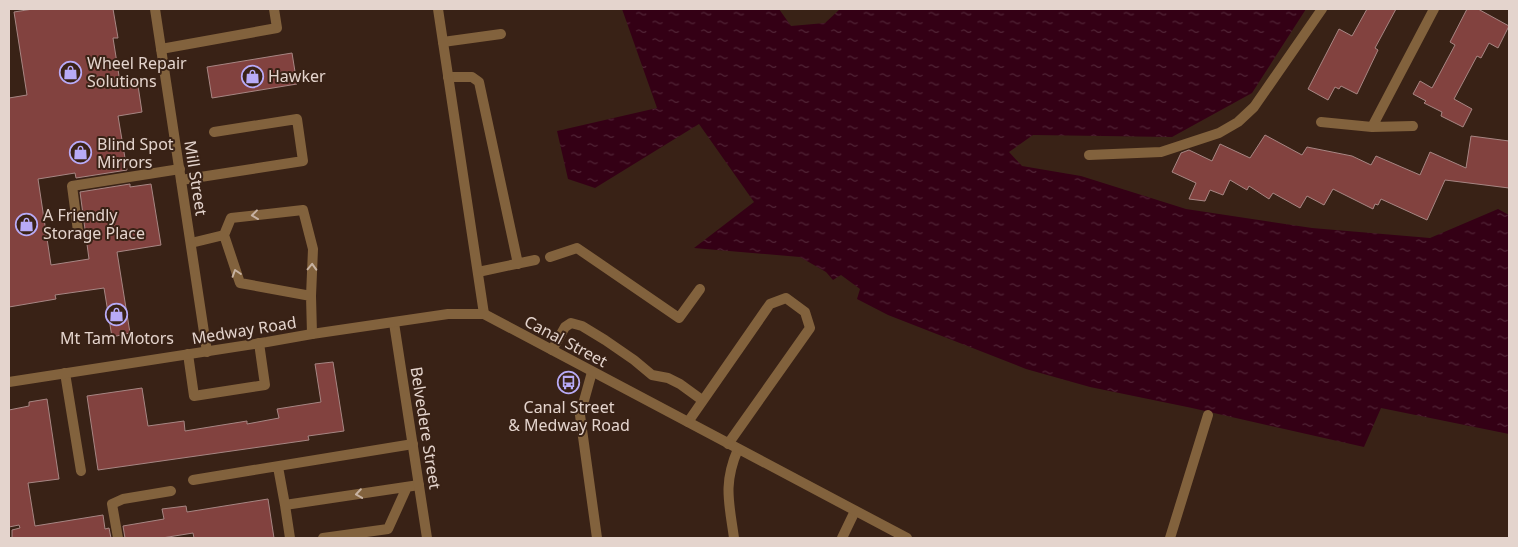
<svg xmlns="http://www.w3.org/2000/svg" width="1518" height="547" font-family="'Noto Sans',sans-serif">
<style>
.water{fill:url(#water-ripples)}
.building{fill:#82423f;stroke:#a78683}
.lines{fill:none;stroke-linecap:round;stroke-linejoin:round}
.service{stroke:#82623d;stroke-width:10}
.minor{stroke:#82623d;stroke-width:10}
.tertiary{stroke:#82623d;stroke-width:10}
.oneway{stroke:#c7b2a2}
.labels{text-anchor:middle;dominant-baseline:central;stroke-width:4;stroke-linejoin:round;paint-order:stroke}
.poi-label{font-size:16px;fill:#e4d4cd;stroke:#392216;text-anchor:start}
.street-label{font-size:16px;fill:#e4d4cd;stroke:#392216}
</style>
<defs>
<pattern id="water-ripples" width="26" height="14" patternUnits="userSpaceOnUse" patternTransform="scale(1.25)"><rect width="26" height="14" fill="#340015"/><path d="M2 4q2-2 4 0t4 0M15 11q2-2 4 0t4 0" fill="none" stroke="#512436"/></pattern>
</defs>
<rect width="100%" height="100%" fill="#392216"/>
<path class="water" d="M622,9H779L791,26L825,23L840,9H1306L1252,93L1172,137L1033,135L1009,152L1022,166L1081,176L1186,209L1312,228L1430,238L1498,209L1509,215V434L1381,408L1364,447L1192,408L1090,387L1026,369L888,315L857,299L860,289L841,275L833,280L826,272L800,257L694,248L754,202L699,124L595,188L568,179L557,131L657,108Z"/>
<path class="building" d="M33,9H113L118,38H113L120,82L137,79L142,112L118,116L127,170L76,178L75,173L38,179L51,265L89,259L80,192L130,184V187L151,184L161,245L117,252L130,333L112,337L104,288L55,295L56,299L9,307V98L27,95L14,12Z
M1367,9H1396L1375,48L1378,50L1357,94L1341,86L1339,89L1335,87L1328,100L1308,89L1339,29L1352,36Z
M1467,9H1478L1509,26L1498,48L1489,43L1481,58L1477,56L1454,99L1472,109L1463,127L1441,116L1442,112L1424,103L1426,101L1413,94L1420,81L1432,88L1455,45L1450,42Z
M292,53L297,84L212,98L207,67Z
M1265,135L1302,155L1307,147L1352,156L1371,165L1376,156L1420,175L1430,152L1466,168L1471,136L1509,141V188L1445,180L1427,220L1381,199L1378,205L1375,204L1373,209L1333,189L1324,205L1307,196L1300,208L1273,193L1269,199L1249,186L1247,190L1230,180L1223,195L1210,190L1205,201L1189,199L1196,183L1172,172L1181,153L1189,150L1212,161L1220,144L1250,158Z
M333,362L344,431L308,436L309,440L98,470L87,396L142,388L148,426L184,421L185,431L247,421V424L279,418L277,409L321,402L315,364Z
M47,399L59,479L28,483L35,526L103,515L105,529L109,528L111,538H12V530L20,528L19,525L9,527V410L29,406V402Z
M268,499L274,538H194L193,533L162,538H125L123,526L164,519L162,509L186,506L187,512Z"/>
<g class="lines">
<path class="service" d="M443,42L501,34
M161,49L277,28L274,9
M448,77H472L479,82L518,264
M1089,155L1161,152L1219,133L1238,122L1254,107L1322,9
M181,180L303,161L297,119L214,132
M78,231L72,186L180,169
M224,235L240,283L311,296
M191,243L224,235L231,218L303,210L313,249L311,296L312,334
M550,257L577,248L679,318L700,289
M478,272L535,260
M552,350L565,327L571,323L582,326L605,340L634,360L652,375L668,378L680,384L702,400
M188,354L194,396L265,385L259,343
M592,372L580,415L597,538
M65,373L81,471
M688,422L770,304L786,298L805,312L810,328L728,444
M278,467L285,505
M193,480L413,444
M118,538L112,504L123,499L171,491
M290,538L285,505L419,485
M323,538L388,529L407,487
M842,538L855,511
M1170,538L1208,415"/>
<path class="minor" d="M155,9L207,352
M438,9L484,314
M1321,122L1372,127L1413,126
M1372,127L1434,9
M394,323L427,538
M734,538C729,502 723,484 738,449"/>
<path class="tertiary" d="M9,382L267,342L312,334L448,314H484L907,538"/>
</g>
<defs><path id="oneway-chevron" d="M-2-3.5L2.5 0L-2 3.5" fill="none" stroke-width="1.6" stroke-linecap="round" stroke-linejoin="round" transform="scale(1.25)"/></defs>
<g class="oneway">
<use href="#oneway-chevron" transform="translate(255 215) rotate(173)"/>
<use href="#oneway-chevron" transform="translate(312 267) rotate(-88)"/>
<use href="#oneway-chevron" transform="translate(236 273) rotate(-108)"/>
<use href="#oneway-chevron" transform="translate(359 494) rotate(172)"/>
</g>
<defs>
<symbol id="shop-ring" viewBox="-11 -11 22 22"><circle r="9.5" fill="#392216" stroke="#b8abf7" stroke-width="1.5"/><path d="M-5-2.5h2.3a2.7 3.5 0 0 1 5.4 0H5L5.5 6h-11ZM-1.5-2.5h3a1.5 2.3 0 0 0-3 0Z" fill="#b8abf7"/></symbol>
<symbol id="bus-ring" viewBox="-11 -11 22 22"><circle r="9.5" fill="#392216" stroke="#b8abf7" stroke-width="1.5"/><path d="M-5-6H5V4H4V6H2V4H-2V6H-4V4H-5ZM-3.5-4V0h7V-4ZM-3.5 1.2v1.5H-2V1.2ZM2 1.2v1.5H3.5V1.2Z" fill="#b8abf7"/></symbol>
</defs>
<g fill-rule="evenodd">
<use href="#shop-ring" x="58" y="60" width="25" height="25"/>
<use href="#shop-ring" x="240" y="64" width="25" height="25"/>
<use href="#shop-ring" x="68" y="140" width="25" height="25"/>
<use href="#shop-ring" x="14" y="212" width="25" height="25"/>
<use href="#shop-ring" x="104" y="302" width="25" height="25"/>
<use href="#bus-ring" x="556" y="370" width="25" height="25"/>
</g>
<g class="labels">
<g class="poi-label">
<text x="87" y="63">Wheel Repair<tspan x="87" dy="18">Solutions</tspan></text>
<text x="268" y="76">Hawker</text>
<text x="97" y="144">Blind Spot<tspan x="97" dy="18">Mirrors</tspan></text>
<text x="43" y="215">A Friendly<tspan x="43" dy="18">Storage Place</tspan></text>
<text x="117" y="338" text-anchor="middle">Mt Tam Motors</text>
<text x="569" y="407" text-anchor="middle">Canal Street<tspan x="569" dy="18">&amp; Medway Road</tspan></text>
</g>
<g class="street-label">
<text transform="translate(196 178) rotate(81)">Mill Street</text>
<text transform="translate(244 330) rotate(-9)">Medway Road</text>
<text transform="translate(566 341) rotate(28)">Canal Street</text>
<text transform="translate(426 428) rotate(81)">Belvedere Street</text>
</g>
</g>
<rect width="1518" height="547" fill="none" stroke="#e4d4cd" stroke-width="20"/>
</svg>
